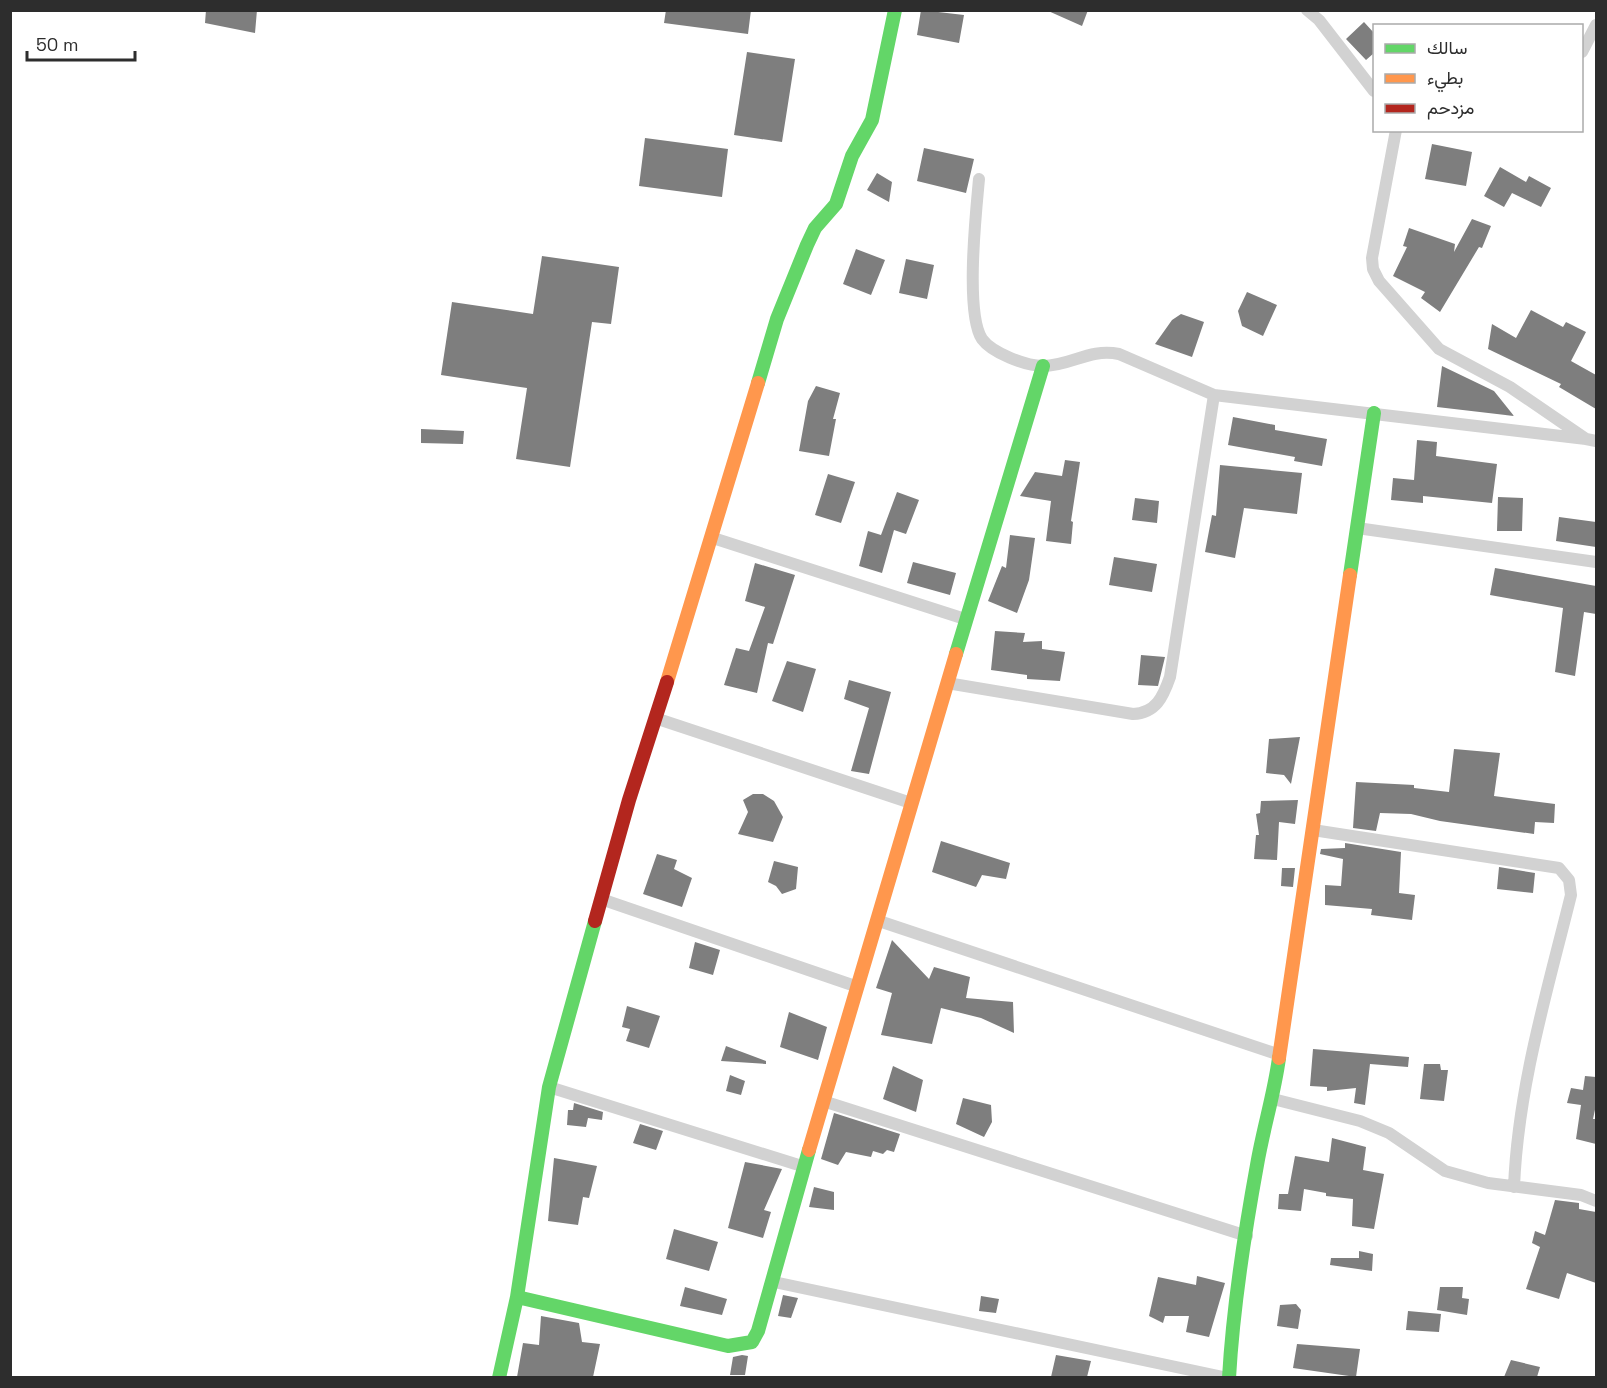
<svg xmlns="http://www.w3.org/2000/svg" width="1607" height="1388" font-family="'Space Grotesk',Vazirmatn,sans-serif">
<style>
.building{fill:#7e7e7e}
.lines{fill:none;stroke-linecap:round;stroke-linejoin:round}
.street{stroke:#d2d2d2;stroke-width:12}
.fast{stroke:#63d668;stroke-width:14}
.slow{stroke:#ff974d;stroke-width:14}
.jam{stroke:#b3261e;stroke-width:14}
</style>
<rect width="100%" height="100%" fill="#fff"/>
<path class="building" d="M206,10H257L255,33L205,23Z
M666,10H751L748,34L664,23Z
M921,10L964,15L959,43L917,35Z
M1046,10H1088L1082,26Z
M1364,22L1374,33V53L1366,60L1346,39Z
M747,52L795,59L782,142L734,135Z
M645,138L728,149L722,197L639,186Z
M1432,144L1472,152L1466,186L1425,179Z
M924,148L974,159L966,193L917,181Z
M1500,167L1526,182L1529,176L1551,188L1541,207L1512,193L1504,207L1484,196Z
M877,173L892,182L889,202L867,190Z
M1472,219L1491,226L1482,248L1479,247L1440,312L1421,298L1425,292L1393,276L1407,247L1403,246L1409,228L1455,244L1454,252Z
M856,249L885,260L871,295L843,284Z
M542,256L619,267L611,324L592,322L570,467L516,459L527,388L441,375L452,302L533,314Z
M906,259L934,265L927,299L899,293Z
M1247,292L1277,305L1263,336L1242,326L1238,311Z
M1531,310L1563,327L1566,322L1586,332L1571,361L1596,375V409L1559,387L1561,384L1488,349L1492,324L1516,338Z
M1181,314L1204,322L1192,357L1155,344L1172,320Z
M1442,366L1494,391L1514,416L1437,407Z
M816,386L840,393L833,419H836L829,456L799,451L808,401Z
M1233,417L1275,425V430L1327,439L1322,466L1294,461L1295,457L1228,445Z
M421,429L464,431L463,444L421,443Z
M1417,440L1437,442L1436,456L1497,464L1492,503L1423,496V503L1391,500L1393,478L1414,480Z
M1065,460L1080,462L1071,521L1073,522L1071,544L1046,541L1051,501L1020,496L1035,472L1062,476Z
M1220,465L1302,473L1297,514L1244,508L1235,558L1205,552L1212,515L1216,516Z
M828,474L855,482L841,523L815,515Z
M897,492L919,500L906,534L894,530L882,573L859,566L868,531L881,535Z
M1498,497L1523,498L1522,531H1497Z
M1135,498L1159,501L1157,523L1132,520Z
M1559,517L1596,522V547L1556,541Z
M1010,535L1035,538L1029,580L1017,613L988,601L1002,566L1006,568Z
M1114,557L1157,564L1152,592L1109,585Z
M913,562L956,573L950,595L907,583Z
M755,563L795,575L773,644L768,643L757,693L724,685L736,648L749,651L765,607L745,601Z
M1495,568L1596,586V614L1584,612L1575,676L1555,672L1563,608L1490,595Z
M995,631L1025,633L1023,642L1042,641V649L1065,652L1060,681L1027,679V675L991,670Z
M1141,655L1165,657L1158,686L1138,685Z
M787,661L816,669L803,712L772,701Z
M849,680L891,692L869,774L851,771L869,708L844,699Z
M1300,737L1291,784L1284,775L1266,773L1269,739Z
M1454,749L1500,753L1494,796L1555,804L1554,823L1535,822L1534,834L1440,821L1411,814L1380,813L1376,831L1353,828L1356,782L1414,785V788L1449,792Z
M753,794H763L774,801L783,817L773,842L738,834L748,812L743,800Z
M1298,800L1295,824L1279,822L1277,860L1254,859L1256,835H1259L1256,814L1260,813L1261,801Z
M941,841L1010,863L1006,879L982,875L976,887L932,872Z
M1345,843L1401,852L1399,893L1415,895L1412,920L1371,915L1372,909L1325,905V885L1341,886L1343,859L1320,854L1321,849L1345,848Z
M657,854L677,860L674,869L692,878L682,907L643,894Z
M774,861L798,867L796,889L782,894L776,886L768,882Z
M1499,867L1535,873L1533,893L1497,889Z
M1282,868H1295L1293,887L1281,886Z
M892,940L929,979L934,967L970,977L966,998L1013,1002L1014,1033L981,1018L941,1008L932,1044L881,1035L892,993L876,988Z
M695,942L720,950L713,975L689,968Z
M627,1006L660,1016L649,1048L626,1041L630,1029L622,1027Z
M789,1012L827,1027L818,1060L780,1047Z
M726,1046L766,1061V1064L721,1061Z
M1313,1049L1409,1057L1408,1067L1370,1064L1365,1105L1354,1103L1356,1088L1327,1091V1087L1310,1086Z
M1424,1064H1440L1441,1070H1448L1444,1101L1420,1099Z
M893,1066L923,1080L916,1112L883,1099Z
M730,1075L745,1081L741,1095L726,1091Z
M1585,1076L1596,1077V1105L1593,1119H1596V1144L1576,1139L1581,1105L1567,1103L1571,1088L1583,1090Z
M963,1098L991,1105L992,1122L984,1137L956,1124Z
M574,1103L603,1112L602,1120L588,1118L586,1127L567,1125L568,1110H573Z
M834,1113L900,1134L894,1152L887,1150L883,1154L873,1151L871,1157L846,1152L838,1165L821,1159Z
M640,1124L663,1131L656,1150L633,1143Z
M1332,1138L1366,1147L1363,1170L1384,1174L1374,1229L1352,1226L1353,1199L1326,1196V1193L1304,1189L1301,1211L1278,1209L1279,1194H1288L1295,1156L1329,1162Z
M554,1158L597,1166L589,1198L583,1197L578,1225L548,1221Z
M745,1162L782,1169L764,1210L771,1212L763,1238L728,1228Z
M814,1187L834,1192V1210L809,1207Z
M1555,1200L1579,1203V1209L1596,1212V1283L1567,1273L1559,1299L1526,1289L1540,1247L1532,1243L1535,1231L1545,1235Z
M674,1229L718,1242L709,1271L666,1259Z
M1359,1251L1373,1254L1372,1271L1330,1265L1331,1258H1359Z
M1197,1276L1225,1283L1209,1337L1186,1332L1189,1316H1165L1163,1323L1149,1316L1158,1277L1196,1285Z
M685,1287L727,1299L722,1315L680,1306Z
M1440,1287H1463L1462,1298L1469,1299L1467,1315L1437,1310Z
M783,1295L798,1298L791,1318L778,1316Z
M981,1296L999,1299L996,1313L979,1311Z
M1296,1304L1301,1310L1298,1329L1277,1326L1280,1305Z
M1408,1311L1441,1314L1439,1332L1406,1330Z
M541,1316L579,1323L582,1342L600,1344L593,1377H517L523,1343L539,1345Z
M1297,1344L1360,1349L1356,1377L1293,1368Z
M742,1355L748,1356L745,1375H730L733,1357Z
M1056,1355L1091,1361L1087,1377H1051Z
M1511,1360L1540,1367L1537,1377H1504Z"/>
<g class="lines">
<path class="street" d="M1307,10L1319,20L1374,91
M1582,52L1596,25
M1396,130L1372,258L1373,269L1379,281L1439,349L1510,387L1586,439L1596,441
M979,179C976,212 965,313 982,339C992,353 1026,366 1043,366C1071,366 1089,348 1119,354L1214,395L1586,439
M1357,528L1596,562
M713,538L965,619
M947,683L1133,714C1156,713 1163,697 1170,677L1214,395
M655,718L911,803
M1313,830L1559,868L1569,880L1571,895C1547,992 1518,1087 1514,1187
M601,899L858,987
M879,921L1280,1055
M549,1087L805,1167
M1273,1099L1360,1121L1389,1133L1445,1171L1488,1183L1581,1195L1596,1201
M823,1101L1247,1236
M774,1282L1228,1378"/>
<path class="fast" d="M758,383L777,319L807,245L815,228L836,204L852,156L872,120L895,10
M1350,575L1374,413
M956,654L1043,366
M517,1297L728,1346L752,1342L758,1331L809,1150
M499,1378L517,1297L549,1087L595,921
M1229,1378C1233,1307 1244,1236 1257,1165C1263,1129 1274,1095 1279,1058"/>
<path class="slow" d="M667,682L758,383
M1279,1058L1350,575
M809,1150L956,654"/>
<path class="jam" d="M595,921L629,800L667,682"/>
</g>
<rect width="1607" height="1388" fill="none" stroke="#2d2d2d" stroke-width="24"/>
<rect x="1373" y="24" width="210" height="108" fill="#ffffff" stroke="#ababab" stroke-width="1.5"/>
<rect x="1385" y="44" width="30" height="9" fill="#63d668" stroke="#ababab" stroke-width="1.5"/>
<text x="1427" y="54" font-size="18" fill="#2d2d2d">سالك</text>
<rect x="1385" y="74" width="30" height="9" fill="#ff974d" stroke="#ababab" stroke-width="1.5"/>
<text x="1427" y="84" font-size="18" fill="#2d2d2d">بطيء</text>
<rect x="1385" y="104" width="30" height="9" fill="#b3261e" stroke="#ababab" stroke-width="1.5"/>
<text x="1427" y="114" font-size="18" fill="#2d2d2d">مزدحم</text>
<path d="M27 51v9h108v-9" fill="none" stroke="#2d2d2d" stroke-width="3"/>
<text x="36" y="51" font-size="18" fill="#2d2d2d" stroke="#ffffff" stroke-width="4.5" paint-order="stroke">50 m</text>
</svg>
